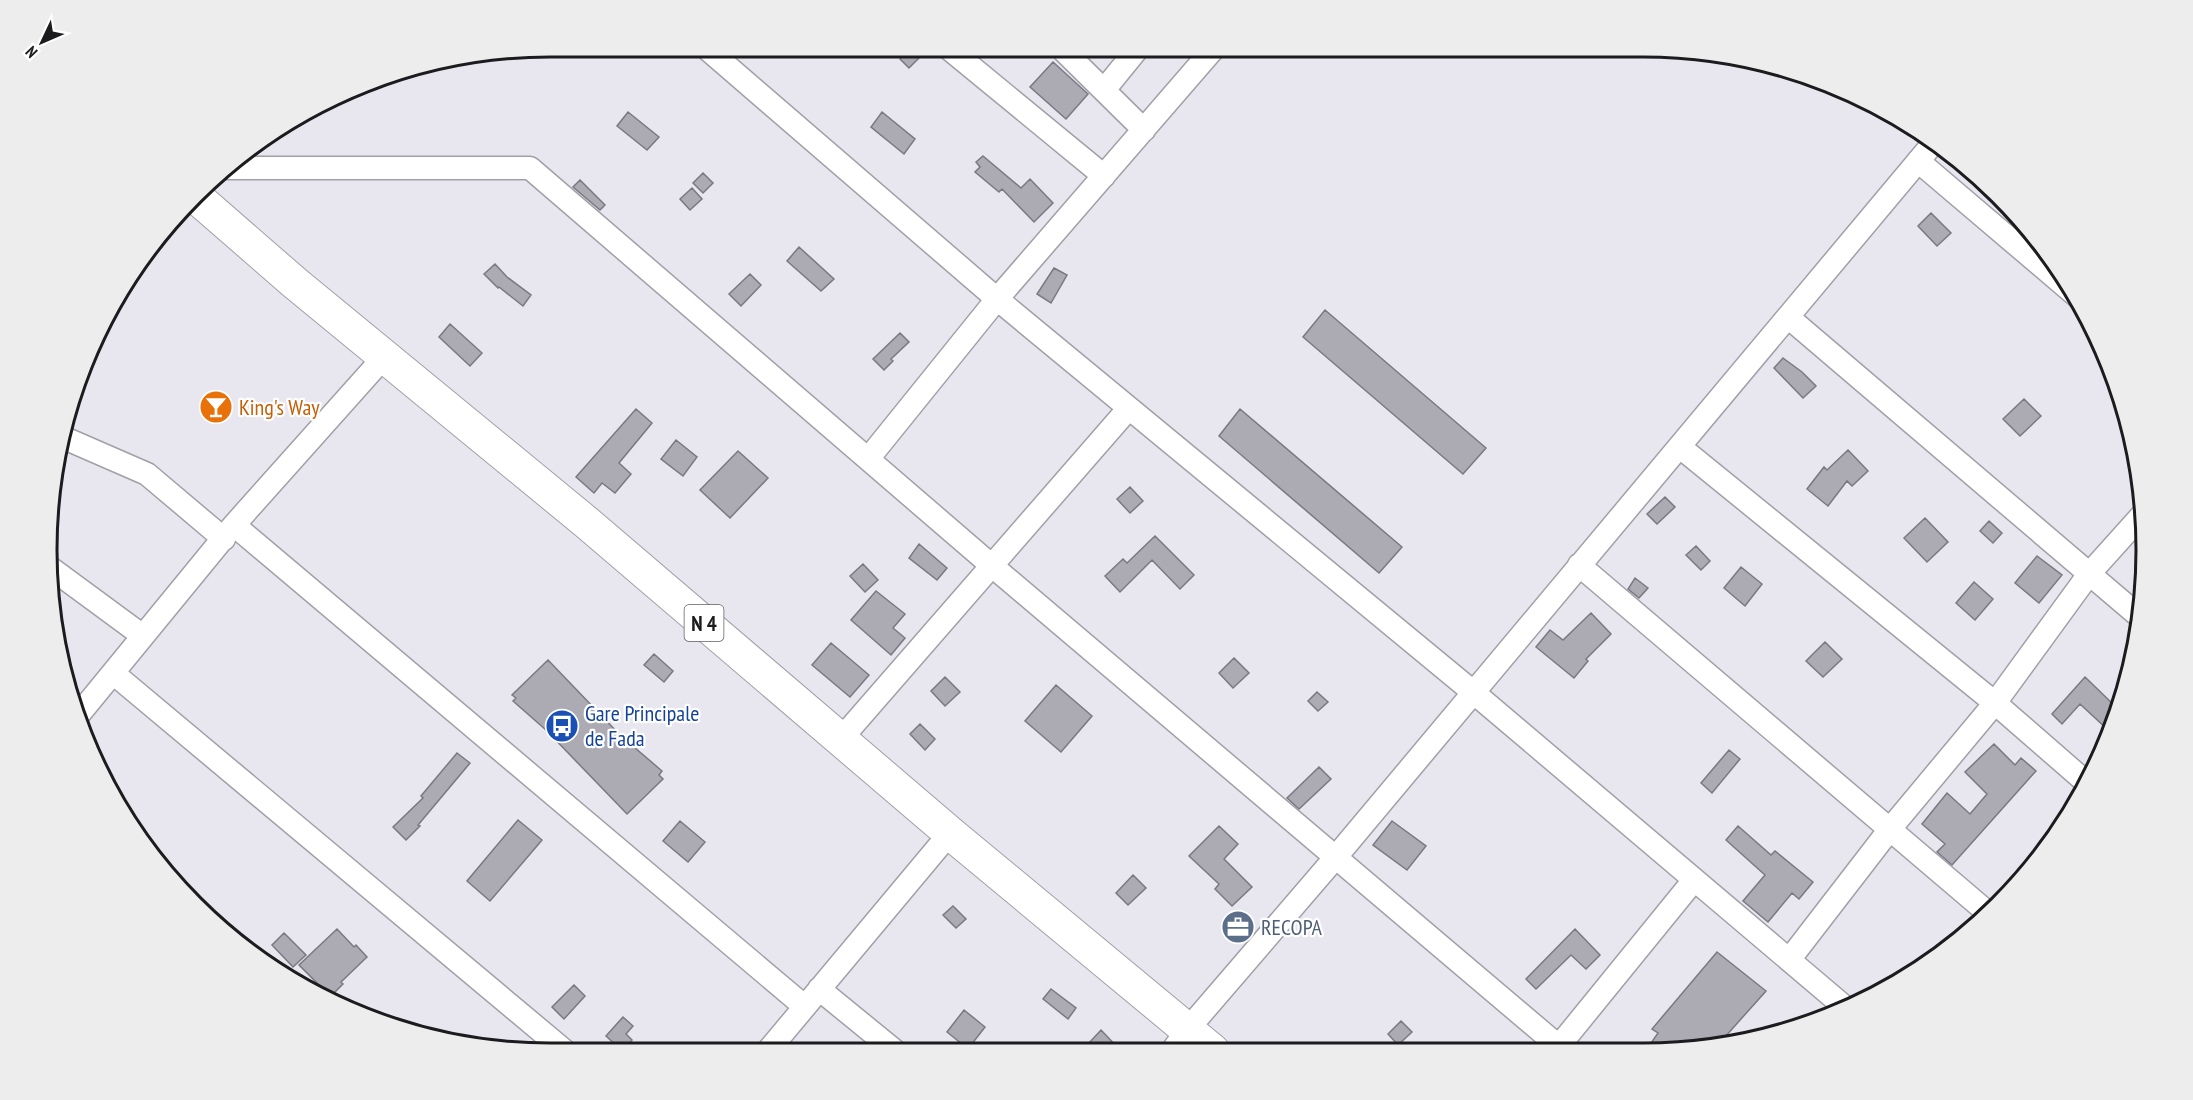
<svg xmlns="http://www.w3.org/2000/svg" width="2193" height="1100" font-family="'PT Sans Narrow',sans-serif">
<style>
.building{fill:#acaab2;stroke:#7a7880;stroke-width:1.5}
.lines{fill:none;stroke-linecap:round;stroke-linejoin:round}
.minor-casing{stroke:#a19fa8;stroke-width:25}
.highway-casing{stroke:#a19fa8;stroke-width:35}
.minor{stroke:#fff;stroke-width:22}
.highway{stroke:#fff;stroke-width:33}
.labels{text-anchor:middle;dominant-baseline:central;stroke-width:4.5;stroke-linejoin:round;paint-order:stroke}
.shield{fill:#fff;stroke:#605f62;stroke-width:1.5}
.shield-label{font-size:21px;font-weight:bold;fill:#1c1b1e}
.food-label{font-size:22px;fill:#c56008;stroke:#fff;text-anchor:start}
.transit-label{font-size:22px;fill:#164399;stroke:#fff;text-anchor:start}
.service-label{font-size:22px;fill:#4e5e75;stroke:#fff;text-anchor:start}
.rim{fill:none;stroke:#1c1b1e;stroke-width:3}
</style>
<rect width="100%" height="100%" fill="#e8e6ef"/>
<path class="building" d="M913,47L921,56L909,68L900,59Z
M1053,62L1088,94L1066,119L1030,87Z
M628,112L659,137L647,150L617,126Z
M882,112L915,139L904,154L871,127Z
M983,156L1021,188L1030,179L1053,203L1034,222L1002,189L999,192L975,172L980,167L976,162Z
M703,173L713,183L703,193L693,183Z
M580,180L605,205L600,210L573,187Z
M692,188L702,199L690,210L680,199Z
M1931,213L1951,233L1937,246L1918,226Z
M799,247L834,279L821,291L787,261Z
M495,264L507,277L531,295L523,306L499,287L498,288L484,274Z
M1054,268L1067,275L1051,303L1037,294Z
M750,274L761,285L741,306L729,294Z
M1325,310L1486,448L1463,474L1303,337Z
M450,324L482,353L470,366L439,337Z
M900,333L909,342L891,359L893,361L884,370L873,359Z
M1783,358L1802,372L1816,386L1803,398L1774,368Z
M2024,399L2041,416L2020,436L2003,419Z
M636,409L652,423L619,463L631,474L615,493L602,483L594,493L576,477Z
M1240,409L1402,547L1379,573L1219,436Z
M676,440L697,457L683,476L661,459Z
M1848,450L1868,471L1852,486L1847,481L1828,506L1807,489L1824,467L1827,470Z
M738,451L768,478L730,518L700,490Z
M1130,487L1143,501L1130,513L1117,499Z
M1665,497L1675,507L1657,524L1647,514Z
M1925,518L1948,542L1927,562L1904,538Z
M1989,521L2002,533L1993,543L1980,531Z
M1155,536L1194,575L1180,589L1152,560L1120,592L1105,576L1123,559L1127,563Z
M919,544L947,568L937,580L909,558Z
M1696,546L1710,561L1701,570L1686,555Z
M2037,556L2062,575L2039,603L2015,583Z
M863,564L878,580L865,592L850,576Z
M1741,567L1762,584L1745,606L1724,588Z
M1635,578L1648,588L1639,598L1628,589Z
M1974,582L1993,599L1975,620L1956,603Z
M876,591L905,614L893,628L905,638L891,655L851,620Z
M1591,613L1611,634L1586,659L1588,661L1574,678L1536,647L1550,630L1563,640Z
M1825,642L1842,659L1823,677L1806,661Z
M831,643L869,675L850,697L812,665Z
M654,654L673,671L664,682L644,665Z
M1234,658L1249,673L1233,688L1219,673Z
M548,660L620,735L662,771L659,775L663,779L627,814L546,730L513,701L516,698L512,695Z
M945,677L960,692L945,706L931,691Z
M2085,677L2118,709L2111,728L2108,725L2106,728L2080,704L2062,724L2052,714Z
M1056,685L1092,716L1061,752L1025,721Z
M1317,692L1328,702L1318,711L1308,701Z
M920,724L935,739L925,750L910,734Z
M1994,744L2015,765L2021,758L2036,771L1952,865L1937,852L1945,844L1922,824L1947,793L1970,814L1987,794L1965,772Z
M1729,750L1740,759L1712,793L1701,783Z
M457,753L470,763L418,825L420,826L406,840L393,827L423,798L421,796Z
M1319,767L1331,779L1299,809L1287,798Z
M518,820L542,840L490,901L467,881Z
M680,821L705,842L688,862L663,841Z
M1392,821L1426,846L1407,870L1373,845Z
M1219,826L1238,844L1224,859L1252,887L1232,906L1215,889L1219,884L1189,856Z
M1738,826L1771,855L1775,851L1813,882L1799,899L1792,893L1768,922L1743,901L1765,875L1726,840Z
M1133,875L1146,888L1128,905L1116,893Z
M953,906L966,919L956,928L943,915Z
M337,929L354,947L356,945L367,957L341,982L343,984L328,999L316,987L319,985L299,965Z
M1575,929L1600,955L1586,969L1571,955L1536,989L1526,979Z
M284,933L306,955L293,967L272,945Z
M1717,952L1766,991L1716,1047L1708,1049H1647L1658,1033L1652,1029Z
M574,985L585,996L564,1019L552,1007Z
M1051,989L1076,1008L1068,1019L1043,999Z
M964,1010L985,1027L968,1049L947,1032Z
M623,1017L633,1026L626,1034L632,1040L622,1051L606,1036Z
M1401,1021L1412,1032L1398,1045L1388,1034Z
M1101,1030L1121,1051H1095L1088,1044Z"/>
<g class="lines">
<defs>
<path id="minor" d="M705,47L997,299L1473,692L1847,1009
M947,47L1104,176
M1064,51L1144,130
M1104,90L1139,47
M1918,161L2078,297
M224,168H530L991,565L1563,1050
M1788,317L2140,617
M62,437L147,474L224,539
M1680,447L1995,703L2087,783
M868,459L997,299L1215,47
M234,525L804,1006
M1579,565L1987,912
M52,569L143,636
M113,673L566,1052
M80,713L234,525L384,357
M840,740L1129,408
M1789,960L1890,829L1995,703L2089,574L2143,514
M819,989L895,1051
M1559,1046L1694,880
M1172,1051L1188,1029L1335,858L1935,141
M767,1052L950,833"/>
<path id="highway" d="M195,196L295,283L586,522L950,833L1213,1051"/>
</defs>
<use href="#minor" class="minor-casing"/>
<use href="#highway" class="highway-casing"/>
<use href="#minor" class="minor"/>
<use href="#highway" class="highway"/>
</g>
<defs>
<symbol id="bar-disc" viewBox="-11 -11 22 22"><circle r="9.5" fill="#e8710a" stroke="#fff"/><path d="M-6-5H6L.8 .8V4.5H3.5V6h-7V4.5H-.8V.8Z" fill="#fff"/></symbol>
<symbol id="bus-disc" viewBox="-11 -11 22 22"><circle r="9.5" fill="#1a4fb4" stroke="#fff"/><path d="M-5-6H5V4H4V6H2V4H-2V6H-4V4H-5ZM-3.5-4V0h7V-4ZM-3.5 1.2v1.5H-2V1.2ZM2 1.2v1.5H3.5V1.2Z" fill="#fff"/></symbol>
<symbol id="office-disc" viewBox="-11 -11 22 22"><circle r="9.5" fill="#5c6f8a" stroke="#fff"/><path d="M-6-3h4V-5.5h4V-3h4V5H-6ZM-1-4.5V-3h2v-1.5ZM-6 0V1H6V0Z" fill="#fff"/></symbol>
</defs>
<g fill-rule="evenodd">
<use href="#bar-disc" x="197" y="388" width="38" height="38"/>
<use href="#bus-disc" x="543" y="707" width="38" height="38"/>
<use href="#office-disc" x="1219" y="908" width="38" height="38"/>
</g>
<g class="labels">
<rect class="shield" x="684.5" y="605" width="39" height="36" rx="4.5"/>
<g class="shield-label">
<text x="704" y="623">N 4</text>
</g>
<g class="food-label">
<text x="239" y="407">King's Way</text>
</g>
<g class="transit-label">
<text x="585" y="713">Gare Principale<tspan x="585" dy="25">de Fada</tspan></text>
</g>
<g class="service-label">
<text x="1261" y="927">RECOPA</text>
</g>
</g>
<path d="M0 0H2193V1100H0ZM550 57H1643A493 493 0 0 1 2136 550V550A493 493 0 0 1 1643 1043H550A493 493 0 0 1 57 550V550A493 493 0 0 1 550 57Z" fill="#ededed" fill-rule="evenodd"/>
<path class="rim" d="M550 57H1643A493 493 0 0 1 2136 550V550A493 493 0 0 1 1643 1043H550A493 493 0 0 1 57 550V550A493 493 0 0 1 550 57Z"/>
<g transform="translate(42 42) rotate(226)" stroke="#ffffff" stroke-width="4.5" paint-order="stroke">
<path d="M0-4.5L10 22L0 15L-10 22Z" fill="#1c1b1e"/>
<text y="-9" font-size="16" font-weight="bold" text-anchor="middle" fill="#1c1b1e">N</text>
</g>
</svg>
